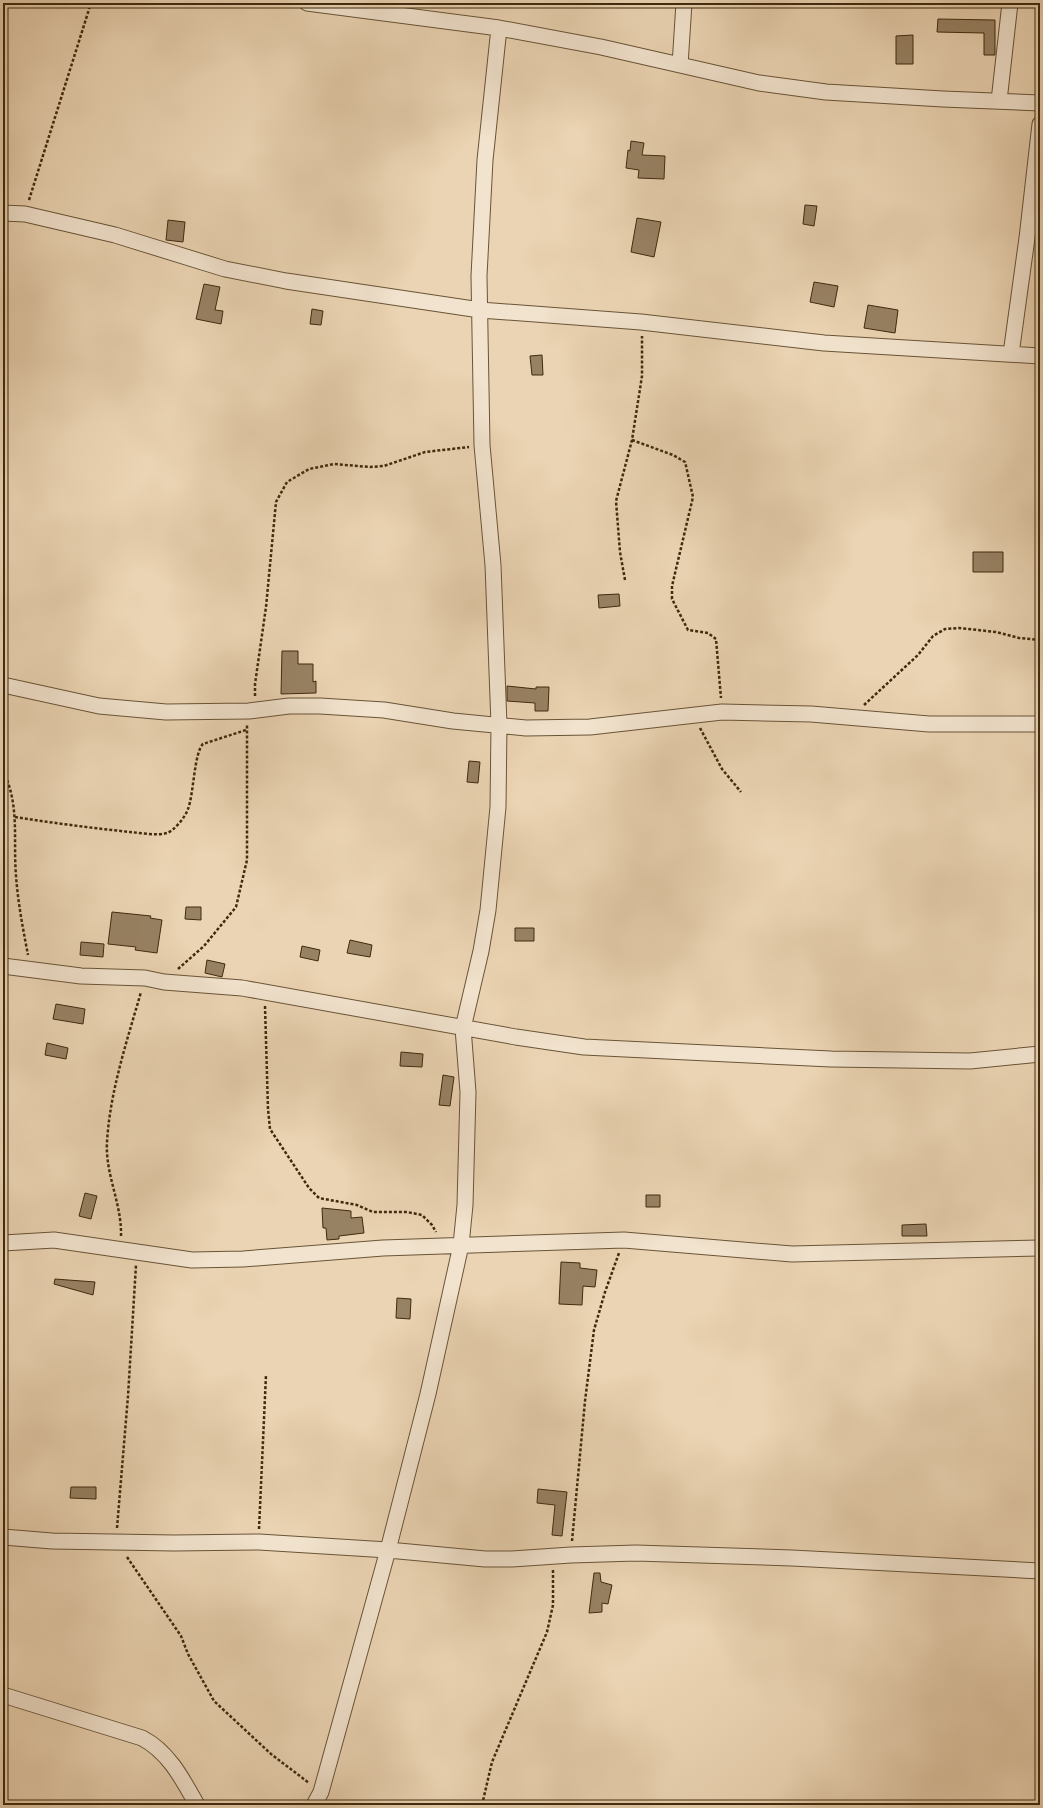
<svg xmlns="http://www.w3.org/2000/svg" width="1043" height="1808" font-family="'Old Standard TT',serif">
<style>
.building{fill:#988264;stroke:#3e2a0e}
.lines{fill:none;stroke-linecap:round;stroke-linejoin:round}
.minor-casing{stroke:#695437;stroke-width:17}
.path{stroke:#3e2a0e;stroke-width:2.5;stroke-dasharray:3 2;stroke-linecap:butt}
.minor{stroke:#f2e3ce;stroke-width:15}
</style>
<rect width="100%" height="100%" fill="#ebd4b3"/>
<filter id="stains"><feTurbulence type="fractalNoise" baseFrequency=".005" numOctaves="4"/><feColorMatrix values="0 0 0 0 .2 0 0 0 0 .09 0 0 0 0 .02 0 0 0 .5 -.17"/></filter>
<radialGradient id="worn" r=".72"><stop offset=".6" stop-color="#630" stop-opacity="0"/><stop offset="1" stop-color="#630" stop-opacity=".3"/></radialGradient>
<path class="building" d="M938,19L995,20V55H984V33L937,32Z
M913,35V64H896V36Z
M631,141L644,143L642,155L665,156L664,179L638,178L639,170L626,168L628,150L630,151Z
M805,205L817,206L814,226L803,224Z
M637,218L661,222L654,257L631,252Z
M168,220L185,222L183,242L166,240Z
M814,282L838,286L834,307L810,302Z
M204,284L220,287L215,310L223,311L221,324L196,319Z
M868,305L898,310L895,333L864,328Z
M312,309L323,311L321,325L310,324Z
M542,355L543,375H532L530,356Z
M973,552H1003V572H973Z
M619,594L620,606L599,608L598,595Z
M282,651H298V664H313V682L316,681V693L281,694Z
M507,686L536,689V687H549L548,711H535V703L507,701Z
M469,761L480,762L478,783L467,782Z
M186,907H201V920L185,919Z
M112,912L151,916L150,918L162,920L157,953L135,950L136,947L108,944Z
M515,928H534V941H515Z
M350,940L372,945L370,957L347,953Z
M81,942L104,944L103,957L80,955Z
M302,946L320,950L318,961L300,957Z
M207,960L225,964L222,977L205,973Z
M56,1004L85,1009L83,1024L53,1019Z
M47,1043L68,1048L66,1059L45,1055Z
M401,1052L423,1054L422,1067L400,1066Z
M443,1075L454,1077L450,1106L439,1105Z
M85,1193L97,1196L91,1219L79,1216Z
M646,1195H660V1207H646Z
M322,1208L351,1211V1218L362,1217L364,1233L339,1236V1239L327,1240L326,1228H323Z
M926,1224L927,1236H902V1225Z
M561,1262L580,1263V1268L597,1270L595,1287L583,1286L582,1305L559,1304Z
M55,1279L95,1282L93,1295L54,1284Z
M397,1298L411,1299L410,1319L396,1318Z
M71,1487H96V1499L70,1498Z
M538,1489L567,1492L562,1536L552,1535L555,1505L537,1503Z
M594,1573H600L601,1582L612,1585L608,1604L602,1603V1612L589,1613Z"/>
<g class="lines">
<defs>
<path id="minor" d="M307,3L499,28L601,47L759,83L826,92L943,99L1040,103
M680,65L684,3
M999,101L1010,3
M3,213L25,214L115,235L225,269L286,281L480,310L641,322L824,343L1040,356
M1011,354L1027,238L1040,124
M3,685L99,706L166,712L249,711L289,706H320L384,710L453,721L526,728L590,727L722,712L811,714L929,724H1040
M3,966L81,976L145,978L164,982L242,988L516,1037L584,1047L831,1059L970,1061L1040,1054
M3,1243L54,1240L192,1260L243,1259L383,1248L624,1240L792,1254L1040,1248
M3,1537L52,1541L174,1543L259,1542L388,1550L485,1559H512L571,1555L636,1553L792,1558L1040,1571
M3,1695L142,1738C169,1752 183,1780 197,1805
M314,1805L321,1792L388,1550L428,1394L461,1245L465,1205L468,1092L463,1028L481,951L488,910L498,807L499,725L493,565L482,445L479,276L485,160L499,28"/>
</defs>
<use href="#minor" class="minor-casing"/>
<path class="path" d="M29,200L91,3
M632,440L673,455L685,462L686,466L693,497L672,586V599L688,630L708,633L716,639L721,698
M625,580L620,552L616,501L632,440L642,376V336
M255,696V684L266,607L276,502L287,482L309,469L334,464L370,467L384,466L425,452L469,447
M864,705L918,655L933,636L945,629L959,628L996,632L1019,638L1040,640
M700,728L722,769L741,792
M3,771C20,804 13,840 16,876C18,903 23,929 28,955
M15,817C53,823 92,828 130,832C142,833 156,836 167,833C174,831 186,816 188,809C194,793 194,753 203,744L246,730
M178,969L204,946L236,907L247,860V725
M265,1006L268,1109L270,1129L309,1188L319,1198L357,1205L373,1212H407L422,1215L432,1225L436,1232
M121,1236C122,1204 105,1174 107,1142C110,1091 127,1041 141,992
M117,1528L128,1396L136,1265
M259,1529L266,1375
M572,1541L585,1401L594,1330L605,1292L619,1253
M127,1557L181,1636L188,1654L214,1701L271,1754L309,1783
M482,1805L492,1762L547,1632L553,1605V1570"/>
<use href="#minor" class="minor"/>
</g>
<rect width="1043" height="1808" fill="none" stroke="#ebd4b3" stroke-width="16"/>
<rect x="4" y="4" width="1035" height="1800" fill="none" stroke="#3e2a0e" stroke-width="2"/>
<rect x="8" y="8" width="1027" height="1792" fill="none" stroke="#3e2a0e"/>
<rect width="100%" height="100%" filter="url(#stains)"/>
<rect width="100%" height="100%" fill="url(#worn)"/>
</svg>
